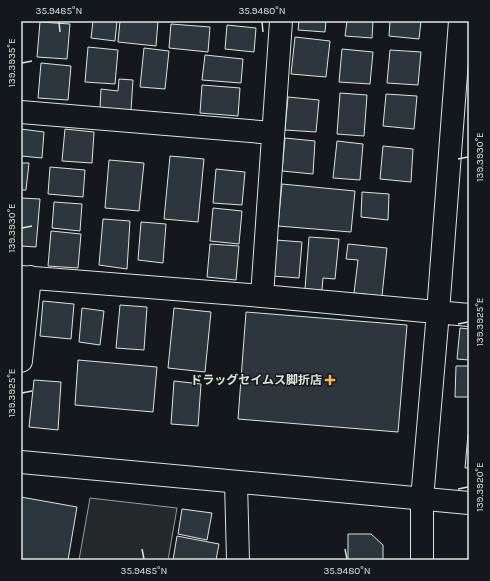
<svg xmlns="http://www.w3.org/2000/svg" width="490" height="581" font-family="Karla,'Noto Sans JP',sans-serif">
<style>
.parking{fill:#24282b;stroke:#939e99}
.building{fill:#2c363c;stroke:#d8e6dc}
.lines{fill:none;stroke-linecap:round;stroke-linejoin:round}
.minor-casing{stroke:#d8e6dc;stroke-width:24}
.tertiary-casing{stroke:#d8e6dc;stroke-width:24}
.minor{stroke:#14181c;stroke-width:22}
.tertiary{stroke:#14181c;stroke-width:22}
.ticks{fill:none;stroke:#d8e6dc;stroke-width:1.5}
.poi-dot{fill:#ffb74d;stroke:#14181c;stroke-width:1.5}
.labels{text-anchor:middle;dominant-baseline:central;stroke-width:3;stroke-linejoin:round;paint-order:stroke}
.poi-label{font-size:12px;font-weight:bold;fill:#d8e6dc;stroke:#14181c;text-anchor:end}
.neatline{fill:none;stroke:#d8e6dc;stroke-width:1.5}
.ticks-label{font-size:10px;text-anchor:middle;fill:#d8e6dc}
</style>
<rect width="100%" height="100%" fill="#14181c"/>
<path class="parking" d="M90,498L177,508L168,560H79Z"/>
<path class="building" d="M93,21H117L115,41L91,38Z
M120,21H158L156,46L118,42Z
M299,21H326L325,32L298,30Z
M347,21H373L372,38L345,36Z
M390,21H421L419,39L389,36Z
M40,22L70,24L67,59L37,57Z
M171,24L210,27L208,52L169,48Z
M227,25L256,28L254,52L225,49Z
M295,37L330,41L326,77L291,74Z
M88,47L118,50L115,84L85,82Z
M144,48L169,51L165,89L140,87Z
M342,49L373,52L370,84L339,82Z
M390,50L421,52L418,85L387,83Z
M205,55L243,59L241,83L202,80Z
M41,63L71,66L68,100L38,98Z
M119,79L133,80L131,110L100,108L101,89L118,91Z
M202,85L240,88L238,116L200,113Z
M340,93L367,95L364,136L337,134Z
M386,94L417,96L414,129L383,126Z
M288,97L319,100L316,132L285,130Z
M21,129L44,132L42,158L21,156Z
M65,129L94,132L92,163L62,161Z
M285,138L315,141L313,174L282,171Z
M337,141L363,144L360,180L333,178Z
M383,146L413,149L411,182L380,179Z
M170,156L204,159L198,222L164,219Z
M109,160L144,163L139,211L105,208Z
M21,163H29L26,190H21Z
M50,167L85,170L83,197L48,194Z
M216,169L245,172L242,205L213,203Z
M282,184L355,191L351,232L278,226Z
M362,192L389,194L388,220L361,217Z
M21,198L40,199L36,247L21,246Z
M54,202L82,204L80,231L52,228Z
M213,208L242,211L239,244L210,241Z
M103,219L130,221L127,269L99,265Z
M141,222L166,224L163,263L138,260Z
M51,231L81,234L78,268L48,266Z
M309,237L339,239L335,279L323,278L322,290L305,289Z
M276,240L302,242L299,278L273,276Z
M210,244L239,246L236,280L207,277Z
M348,244L387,248L382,296L354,293L358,260L346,259Z
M43,301L74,304L71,339L40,336Z
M120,305L147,307L144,350L116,348Z
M82,308L104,311L100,345L79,342Z
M174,308L211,312L205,372L168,368Z
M246,312L407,325L398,432L238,419Z
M460,328L469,329V360L457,359Z
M78,360L157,367L153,412L75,405Z
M456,366H469V397H455Z
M34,380L61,382L58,430L29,427Z
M174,381L201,384L198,426L171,424Z
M468,434H469V468H465Z
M21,497L77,507L68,560H26L21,559Z
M182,509L212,513L207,540L178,534Z
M348,534H371L383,545V560H348Z
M177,536L219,544L216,560H173Z"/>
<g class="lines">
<defs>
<path id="minor" d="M21,112L273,133
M21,277L262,296L469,315
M262,296L281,21
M21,361L30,277
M236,482L238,560
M422,560V499L438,312L460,21"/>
<path id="tertiary" d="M21,462L469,503"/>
</defs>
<use href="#minor" class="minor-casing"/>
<use href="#tertiary" class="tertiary-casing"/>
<use href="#minor" class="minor"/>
<use href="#tertiary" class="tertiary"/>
</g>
<path class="ticks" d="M59,22L60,32M262,22L263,32M22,63L32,61M458,159L468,157M22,228L32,226M458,324L468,322M22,393L32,391M458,489L468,487M142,549L144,559M345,549L347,559"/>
<path class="poi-dot" d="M328 374h4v4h4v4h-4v4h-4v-4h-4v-4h4z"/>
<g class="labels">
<g class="poi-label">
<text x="322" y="380">ドラッグセイムス脚折店</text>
</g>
</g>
<rect width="490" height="581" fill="none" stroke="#14181c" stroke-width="44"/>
<rect x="22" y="22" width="446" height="537" class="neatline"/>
<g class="ticks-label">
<text x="59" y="14">35.9485°N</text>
<text x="262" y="14">35.9480°N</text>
<text transform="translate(11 63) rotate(-90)" y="4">139.3935°E</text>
<text transform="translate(479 157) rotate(-90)" y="4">139.3930°E</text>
<text transform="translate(11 228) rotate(-90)" y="4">139.3930°E</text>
<text transform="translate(479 322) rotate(-90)" y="4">139.3925°E</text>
<text transform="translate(11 393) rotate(-90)" y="4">139.3925°E</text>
<text transform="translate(479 487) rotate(-90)" y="4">139.3920°E</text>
<text x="144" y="574">35.9485°N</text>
<text x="347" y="574">35.9480°N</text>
</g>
</svg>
